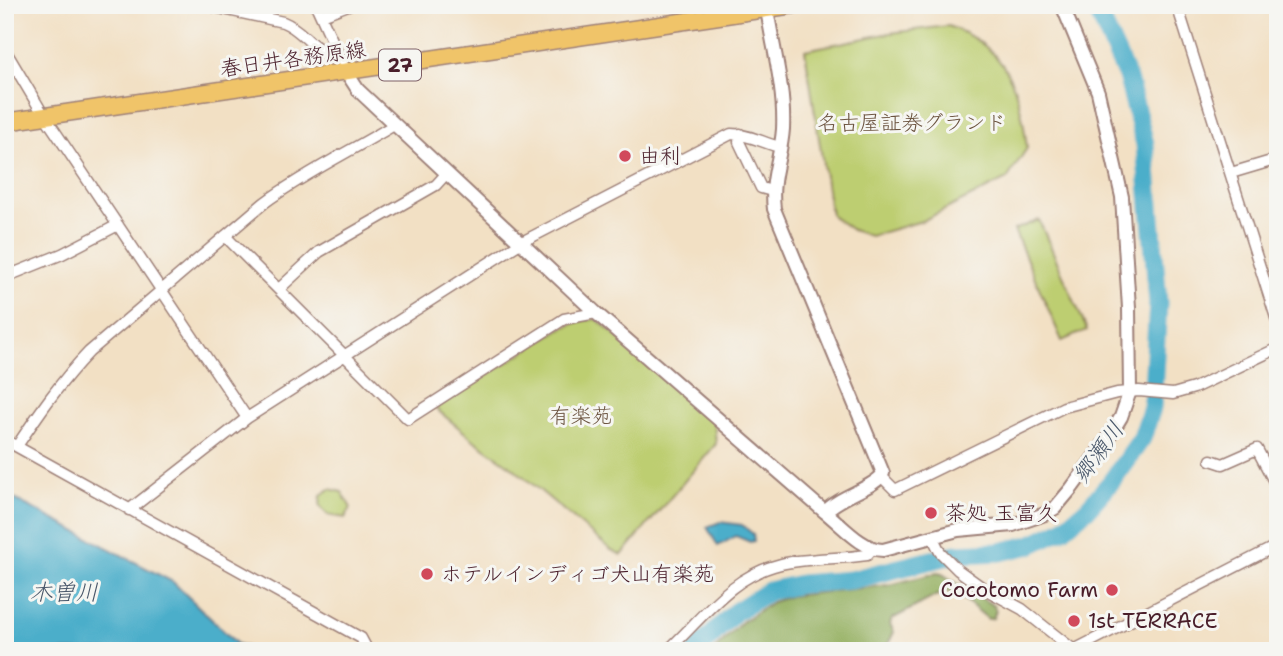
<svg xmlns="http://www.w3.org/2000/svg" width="1283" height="656" font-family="'Shantell Sans','Klee One',sans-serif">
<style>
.green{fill:#bdce71;stroke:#84764e;stroke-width:2}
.forest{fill:#96b163;stroke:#706847;stroke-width:2}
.water{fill:#4baeca;stroke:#4a667a;stroke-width:2}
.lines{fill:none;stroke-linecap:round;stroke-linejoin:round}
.river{stroke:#4baeca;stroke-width:19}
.minor-casing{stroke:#9e8078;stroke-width:13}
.tertiary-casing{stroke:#9e8078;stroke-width:16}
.primary-casing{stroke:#9e8078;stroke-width:19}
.minor{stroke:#fff;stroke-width:10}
.tertiary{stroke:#fff;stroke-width:12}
.primary{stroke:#f0c469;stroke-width:16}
.poi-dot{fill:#d1495b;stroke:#f6f6f2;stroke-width:2.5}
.labels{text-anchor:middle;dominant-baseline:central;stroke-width:6;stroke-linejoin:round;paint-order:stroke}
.shield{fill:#f6f6f2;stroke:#7e6067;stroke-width:2}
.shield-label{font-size:19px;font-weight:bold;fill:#4a1f2b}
.street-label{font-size:21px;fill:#4a1f2b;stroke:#f6f6f2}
.park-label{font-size:21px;fill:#6c5440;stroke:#f6f6f2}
.poi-label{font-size:21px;fill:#4a1f2b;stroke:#f6f6f2;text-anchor:start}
.water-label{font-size:23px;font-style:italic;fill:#4a586b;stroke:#f6f6f2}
</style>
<rect width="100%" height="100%" fill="#f6f6f2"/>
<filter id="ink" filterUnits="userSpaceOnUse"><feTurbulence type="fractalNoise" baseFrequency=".0143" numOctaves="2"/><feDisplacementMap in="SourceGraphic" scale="14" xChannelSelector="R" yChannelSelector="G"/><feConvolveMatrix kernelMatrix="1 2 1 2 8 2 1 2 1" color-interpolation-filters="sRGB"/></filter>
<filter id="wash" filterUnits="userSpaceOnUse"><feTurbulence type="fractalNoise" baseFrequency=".00686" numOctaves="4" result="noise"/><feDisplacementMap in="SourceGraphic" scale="28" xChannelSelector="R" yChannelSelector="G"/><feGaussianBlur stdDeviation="1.57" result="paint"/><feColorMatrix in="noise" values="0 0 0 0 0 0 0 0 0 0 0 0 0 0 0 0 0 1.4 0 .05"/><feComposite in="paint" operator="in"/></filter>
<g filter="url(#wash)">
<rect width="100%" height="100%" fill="#f2e0c4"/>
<path class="green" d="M948,26C1008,47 1020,90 1027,148L1007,179L922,221L870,236L852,230L831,215L805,50L890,33Z
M1039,220L1087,330L1062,341L1014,230Z
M597,319L714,421L716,444L622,555L611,550L512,467L475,441L435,408L560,329L580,321Z
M330,489L342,492L351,508L345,518L328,515L320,506L321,495Z"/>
<path class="forest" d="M937,573L942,574L994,606L996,611L993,618L988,619L959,595L945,591L892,619L890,624L894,632L888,644L876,651H713L743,621L772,602L790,596L889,585Z"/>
<path class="water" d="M5,494L173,582L237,644L258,651H5Z
M720,522L742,525L753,534L754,541L750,542L736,536L718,546L707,527Z"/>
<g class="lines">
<path class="river" d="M696,651L735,612L769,591L801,584L851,580L956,554L1000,552L1030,545L1063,529L1087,509L1111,482L1142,438L1152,408L1158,303L1145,144L1128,79L1095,5"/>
</g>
</g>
<g filter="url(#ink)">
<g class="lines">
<defs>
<path id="minor" d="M205,5L283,22C306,31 311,53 338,54
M316,5L347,73
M1177,5L1278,324
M327,13L348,5
M5,50L40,109L247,418
M740,134L739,142L761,188L772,191
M1231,173L1278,159
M225,236L408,419L564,319L596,313
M5,277L62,254L118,225
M279,289L319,252L436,185L446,174
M5,440L361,638L368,651
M17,446C39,413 61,381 89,352L264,203C305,173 351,151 394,125
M1211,460L1223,464L1257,449L1278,489
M882,477L895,490L1064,407L1117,393L1139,391L1173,394L1194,388L1278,348
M129,510L247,418L520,243L731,134C749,134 763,143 780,147
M932,536L940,552L958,570L983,588L1022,609L1075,651
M1074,650L1278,545
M667,651C704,617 730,576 781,564C805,558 841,559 867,555L873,548"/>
<path id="tertiary" d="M767,9C773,48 785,90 783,129C781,158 770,178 774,209L883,473C877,487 839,496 825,512
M347,73L358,90L596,313L825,512C841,524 862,550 883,550L958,530L1013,525L1045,514L1055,508L1071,489L1107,440L1121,417L1130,391L1129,308L1122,197L1098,92L1062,5"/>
<path id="primary" d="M5,122L794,5"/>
</defs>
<use href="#minor" class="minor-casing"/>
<use href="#tertiary" class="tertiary-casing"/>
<use href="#primary" class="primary-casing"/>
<use href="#minor" class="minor"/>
<use href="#tertiary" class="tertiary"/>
<use href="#primary" class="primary"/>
</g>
</g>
<g class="poi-dot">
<circle cx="625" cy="156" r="7"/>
<circle cx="931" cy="513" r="7"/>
<circle cx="427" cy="574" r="7"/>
<circle cx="1112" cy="590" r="7"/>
<circle cx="1074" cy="621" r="7"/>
</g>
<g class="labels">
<rect class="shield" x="379" y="49.5" width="42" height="31" rx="5"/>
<g class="shield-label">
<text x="400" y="65">27</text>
</g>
<g class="street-label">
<text transform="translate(293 59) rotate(-8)">春日井各務原線</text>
</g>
<g class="park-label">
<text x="912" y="123">名古屋証券グランド</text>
<text x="581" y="416">有楽苑</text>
</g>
<g class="poi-label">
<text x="639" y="156">由利</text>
<text x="945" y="513">茶処 玉富久</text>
<text x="441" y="574">ホテルインディゴ犬山有楽苑</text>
<text x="1098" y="590" text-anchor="end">Cocotomo Farm</text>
<text x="1088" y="621">1st TERRACE</text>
</g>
<g class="water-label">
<text transform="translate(1098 452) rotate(-54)">郷瀬川</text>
<text x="64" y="592">木曽川</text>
</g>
</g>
<rect width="1283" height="656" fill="none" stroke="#f6f6f2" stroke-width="28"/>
</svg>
